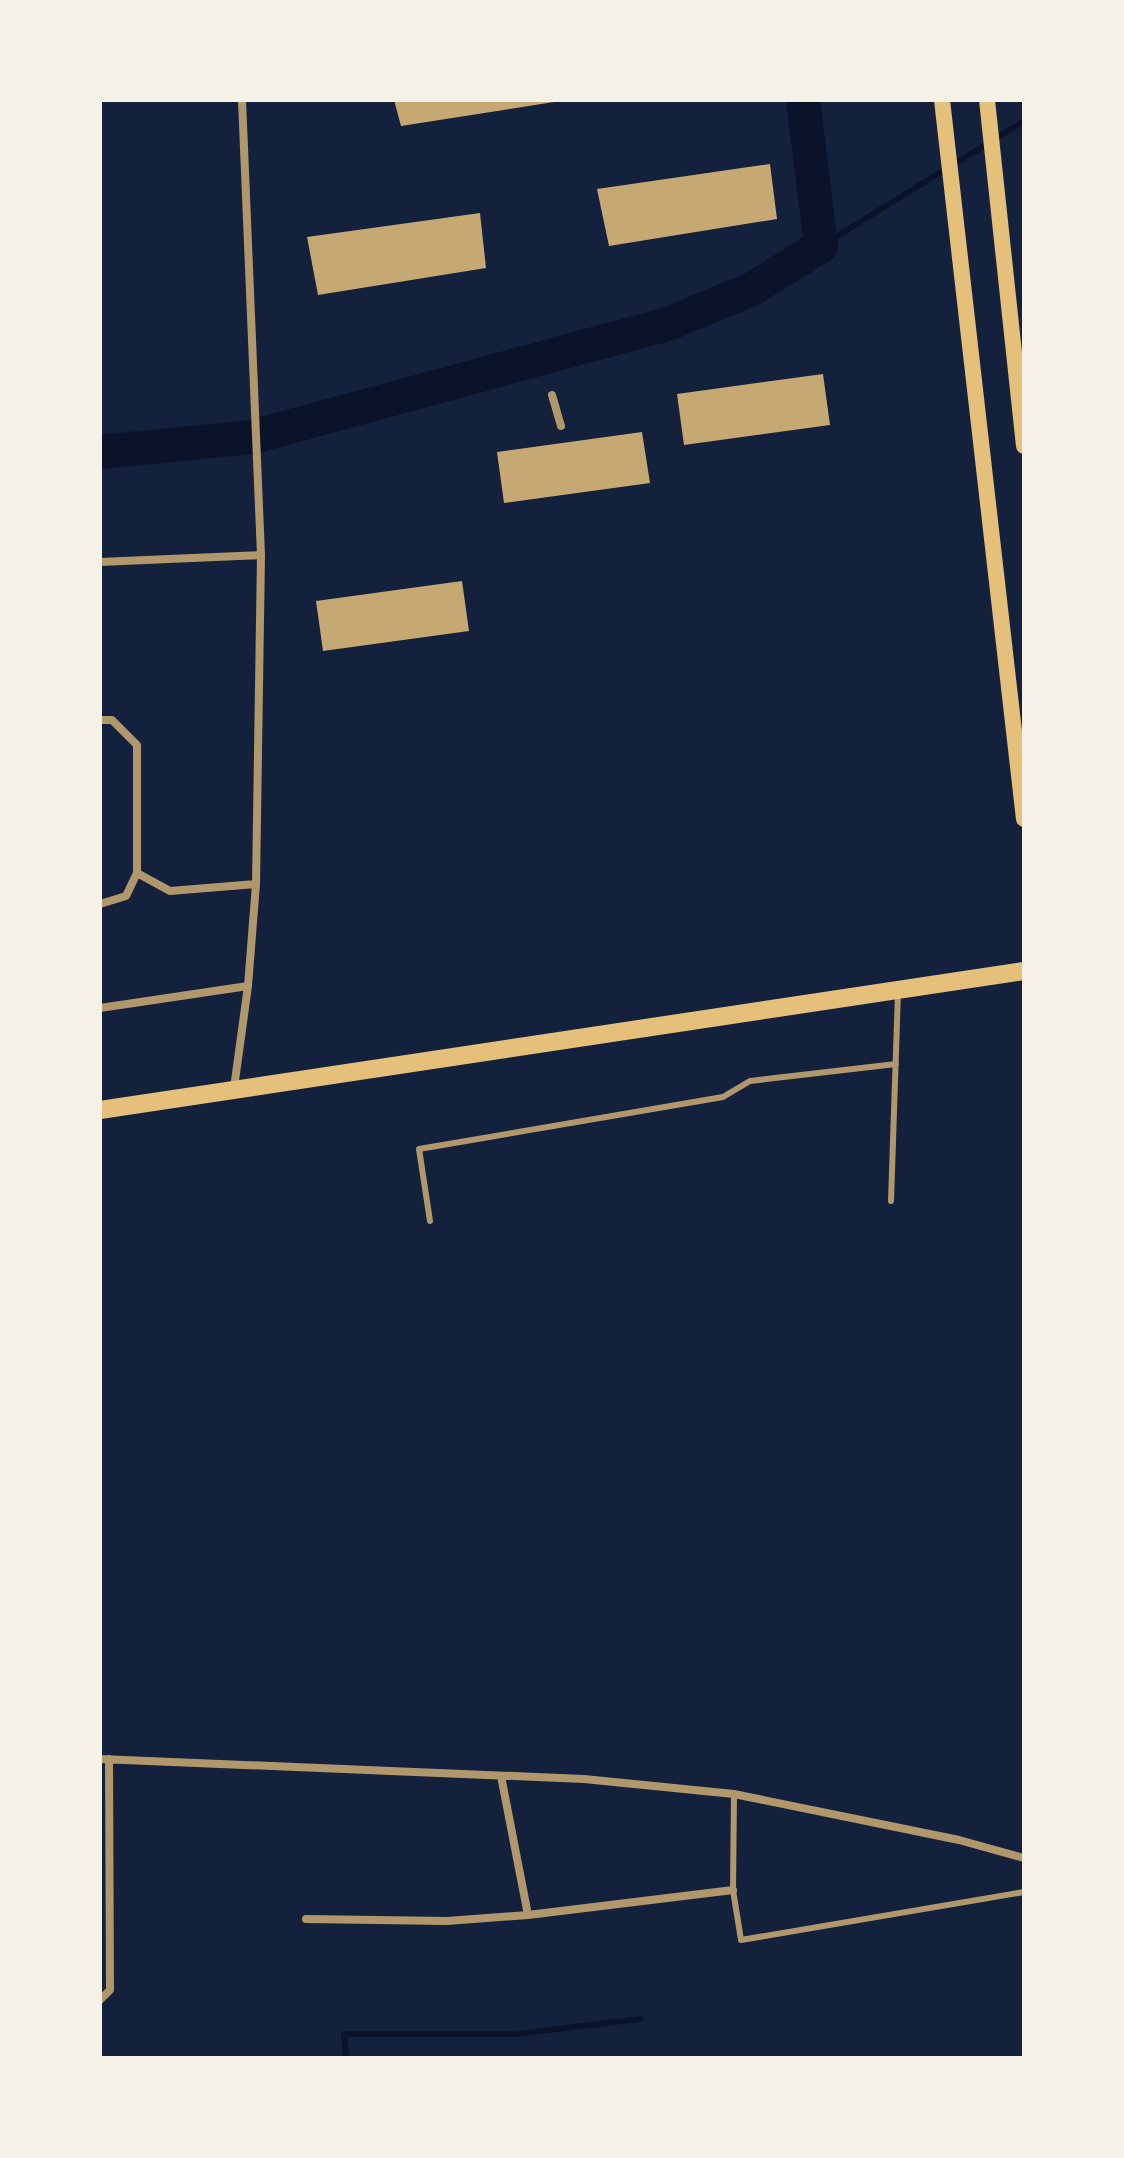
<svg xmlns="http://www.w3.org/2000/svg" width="1124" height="2158" font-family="Overpass,sans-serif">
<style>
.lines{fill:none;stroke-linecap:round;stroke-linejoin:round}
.stream{stroke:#0b132b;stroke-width:6}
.river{stroke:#0b132b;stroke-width:34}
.building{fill:#c6a872}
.service{stroke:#b1986c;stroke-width:6}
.minor{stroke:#b1986c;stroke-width:8}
.secondary{stroke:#e5c07b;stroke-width:16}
.primary{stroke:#e5c07b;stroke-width:18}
</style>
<rect width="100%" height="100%" fill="#14213d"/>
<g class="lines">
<path class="stream" d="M821,246L1024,121
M346,2058L344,2034H517L640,2019"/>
<path class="river" d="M100,452L252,437L668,324L752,289L821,246L803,100"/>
</g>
<path class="building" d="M394,100H554V102L401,126Z
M770,164L777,219L609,246L597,189Z
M480,213L486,268L318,295L307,237Z
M823,374L830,425L684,445L677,394Z
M642,432L650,483L504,503L497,452Z
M462,581L469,631L323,651L316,601Z"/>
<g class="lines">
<path class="service" d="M891,1201L898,992
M430,1221L419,1149L723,1097L750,1081L896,1064
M734,1794L733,1890L741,1940L1024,1892"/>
<path class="minor" d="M242,100L261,555
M552,395L561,426
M100,562L261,555L256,884L248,986L234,1088
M100,720H112L137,745V873L170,891L256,884
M100,904L126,896L137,873
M100,1008L248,986
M100,1759L584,1779L734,1794L959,1840L1024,1858
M501,1776L528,1915
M306,1919L447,1921L528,1915L733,1890
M100,2000L110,1990L109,1759"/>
<path class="secondary" d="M942,100L1024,819
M987,100L1024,446"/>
<path class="primary" d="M100,1110L1024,971"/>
</g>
<rect width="1124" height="2158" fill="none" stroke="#f6f1e7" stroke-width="204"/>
</svg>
